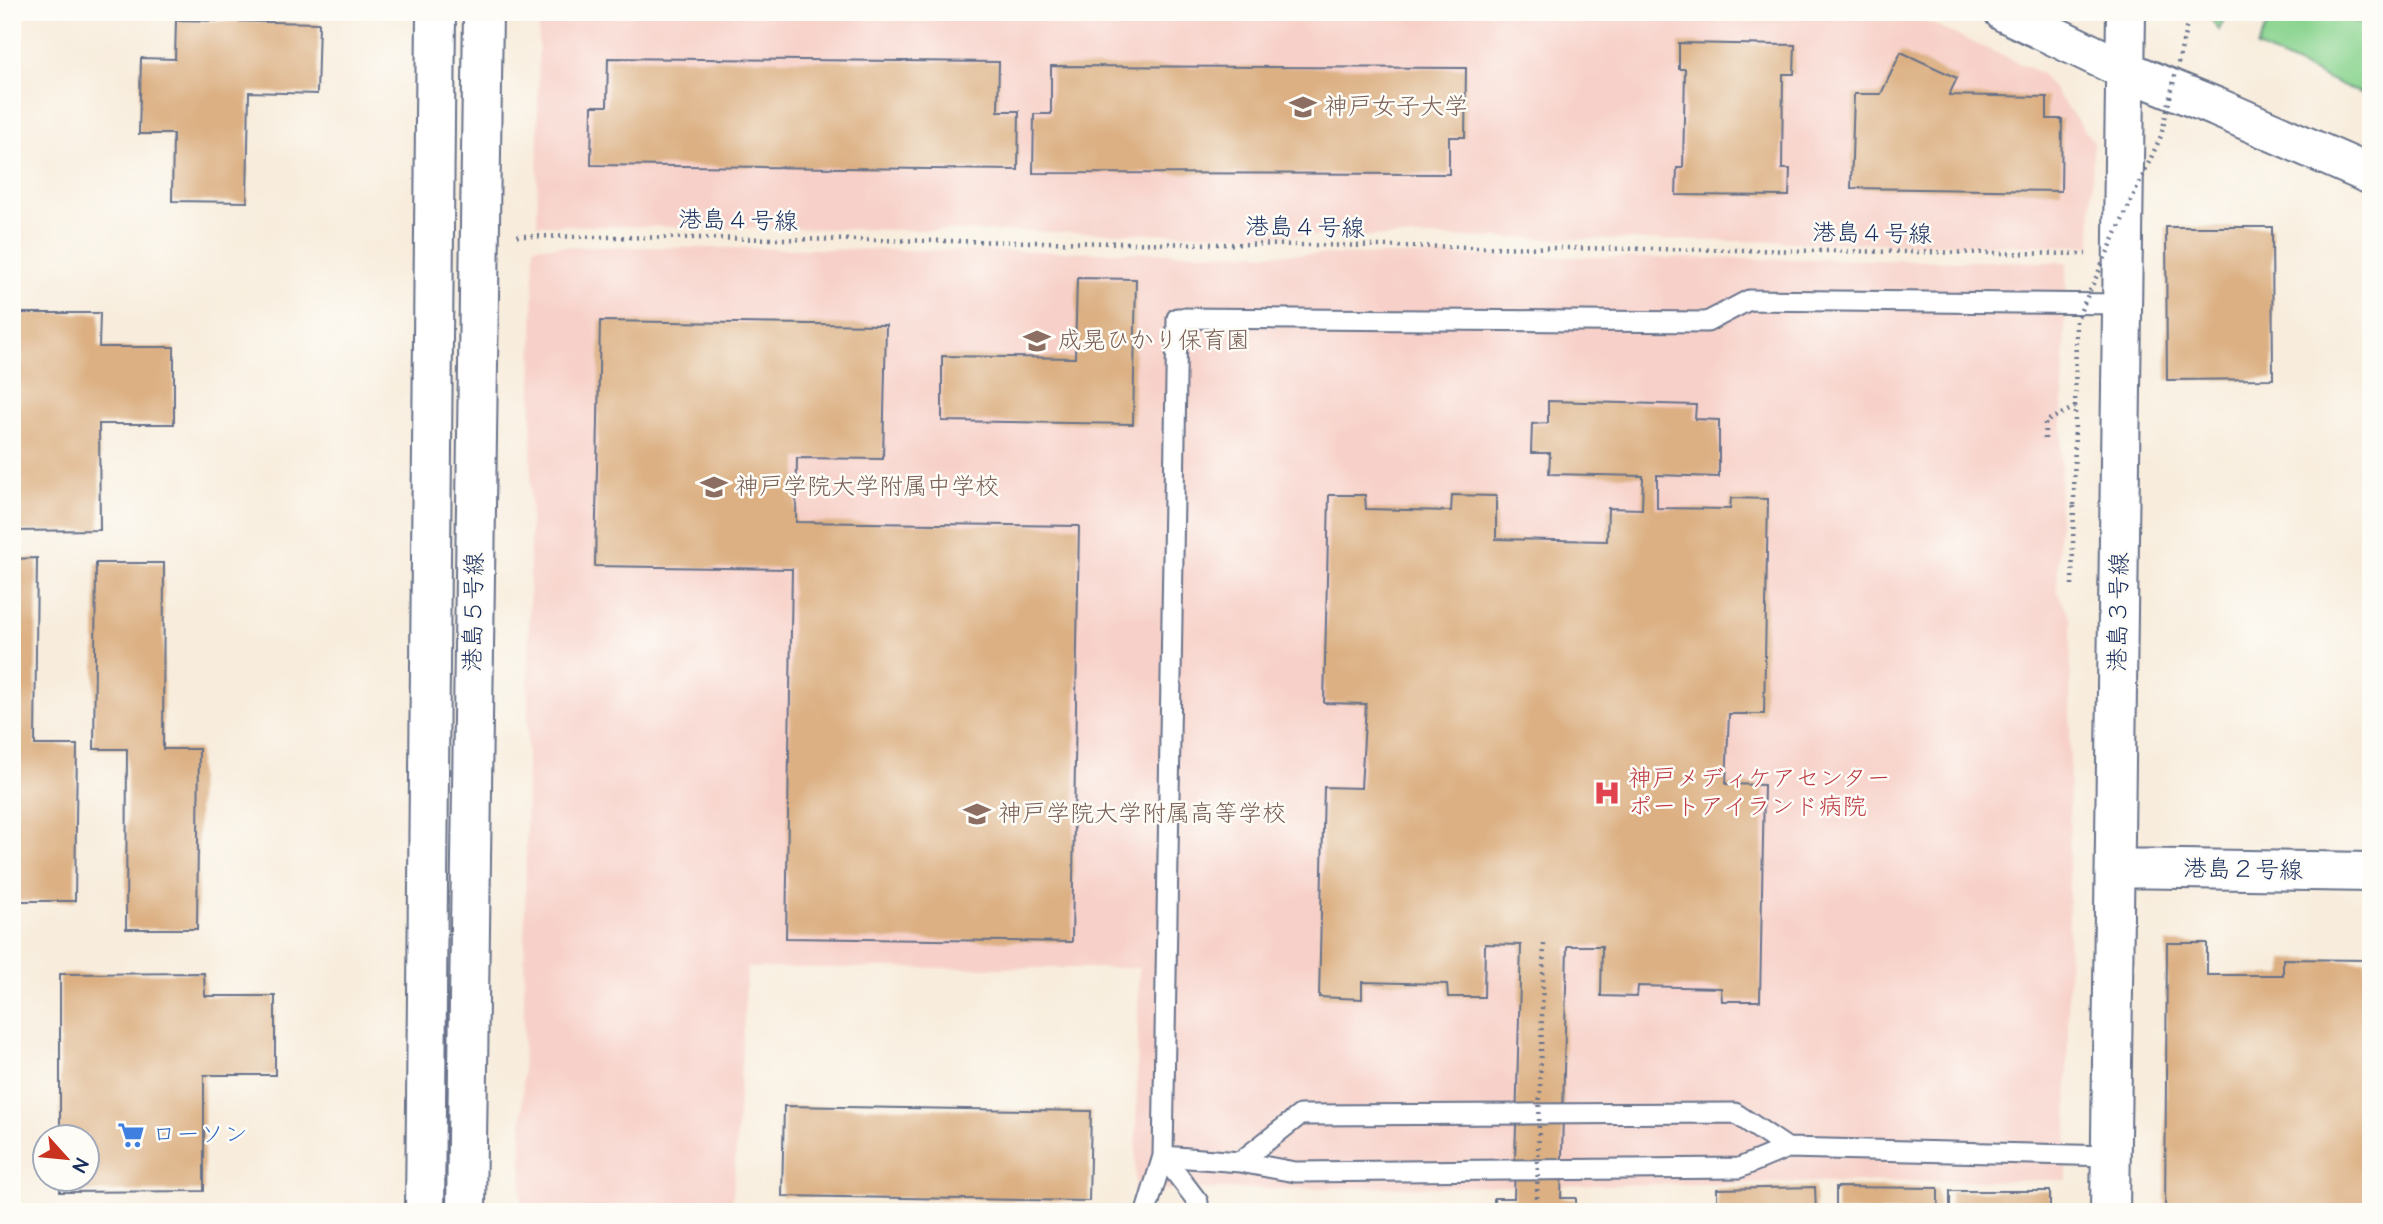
<svg xmlns="http://www.w3.org/2000/svg" width="2383" height="1224" font-family="'Architects Daughter','Klee One',sans-serif">
<style>
.built{fill:#f7d1c9}
.green{fill:#8bd490;stroke:#538277;stroke-width:2}
.building{fill:#dcb083}
.lines{fill:none;stroke-linecap:round;stroke-linejoin:round}
.service-casing{stroke:#68728a;stroke-width:23}
.minor-casing{stroke:#68728a;stroke-width:42}
.tertiary-casing{stroke:#68728a;stroke-width:42}
.path{stroke:#68728a;stroke-width:4.5;stroke-dasharray:2 5;stroke-linecap:butt}
.service{stroke:#fff;stroke-width:19}
.minor{stroke:#fff;stroke-width:38}
.tertiary{stroke:#fff;stroke-width:38}
.path-bridge{stroke:#68728a;stroke-width:4.5;stroke-dasharray:2 5;stroke-linecap:butt}
.labels{text-anchor:middle;dominant-baseline:central;stroke-width:5;stroke-linejoin:round;paint-order:stroke}
.education-label{font-size:24px;fill:#785e54;stroke:#fdfcf7;text-anchor:start}
.street-label{font-size:24px;fill:#1b2f5e;stroke:#fdfcf7}
.health-label{font-size:24px;fill:#be3a42;stroke:#fdfcf7;text-anchor:start}
.shop-label{font-size:24px;fill:#366cbe;stroke:#fdfcf7;text-anchor:start}
</style>
<rect width="100%" height="100%" fill="#fdfcf7"/>
<filter id="ink" filterUnits="userSpaceOnUse"><feTurbulence type="fractalNoise" baseFrequency=".0143" numOctaves="2"/><feDisplacementMap in="SourceGraphic" scale="14" xChannelSelector="R" yChannelSelector="G"/><feConvolveMatrix kernelMatrix="1 2 1 2 8 2 1 2 1" color-interpolation-filters="sRGB"/></filter>
<filter id="wash" filterUnits="userSpaceOnUse"><feTurbulence type="fractalNoise" baseFrequency=".00686" numOctaves="4" result="noise"/><feDisplacementMap in="SourceGraphic" scale="28" xChannelSelector="R" yChannelSelector="G"/><feGaussianBlur stdDeviation="1.57" result="paint"/><feColorMatrix in="noise" values="0 0 0 0 0 0 0 0 0 0 0 0 0 0 0 0 0 1.4 0 .05"/><feComposite in="paint" operator="in"/></filter>
<g filter="url(#wash)">
<rect width="100%" height="100%" fill="#f8eddd"/>
<path class="built" d="M539,12H1905L2041,73L2093,141L2091,246L537,225Z
M534,246L2067,262L2057,591L2071,618L2067,1180L1135,1190L1139,968H747L732,1212H521Z"/>
<path class="green" d="M2206,12H2227L2219,30Z
M2273,12H2335L2371,28V98L2257,47Z"/>
<g id="blocks">
<path class="building" d="M176,20L319,23L317,94L249,92L247,202L172,201L173,134H139L141,58L175,59Z
M1679,43L1795,45L1794,74H1783L1782,169H1790L1789,196L1676,195L1677,168H1683L1685,69H1679Z
M1901,52L1957,78L1949,95L2047,97V119H2062L2061,191L1851,188L1854,94H1881Z
M608,58L999,62L998,111H1019L1018,170L591,165L592,106H607Z
M1051,66L1466,68L1465,137H1449V174L1033,173L1034,114H1051Z
M2166,227H2272L2273,379L2167,380Z
M1077,278L1136,279L1133,424L942,421V356L1075,358Z
M12,313H100L99,347H174V424H99L100,530L12,531Z
M600,321L886,325L883,459L797,458L796,522L1079,526L1072,942L786,938L792,569L595,566Z
M1548,401L1696,405L1695,419L1719,420V477L1657,475V508L1730,509L1731,498L1768,499L1764,714H1729L1726,784L1764,785L1760,1001H1722L1721,988L1638,986L1637,997L1601,996L1602,946H1567L1561,1198H1576V1212H1494V1198H1514L1521,945L1485,944L1484,997H1448L1447,984L1362,982V999L1319,997L1324,787L1361,788L1366,704L1324,703L1329,495H1365L1366,509L1451,511L1452,495L1496,496V539L1607,541L1608,508L1642,509L1643,476L1549,474L1550,453H1531L1532,424L1548,423Z
M37,558L35,745H77L75,901H12V559Z
M96,563H164L163,749H199L197,929H126L127,749H94Z
M2167,943H2207V975H2283V959L2366,960V975H2371V1212H2165Z
M204,973L205,996H275V1075H204V1191L60,1192V1178H88V1136H60V974Z
M784,1106L1091,1111L1089,1201L782,1196Z
M1815,1187L1816,1212H1717V1189Z
M1836,1187L1938,1188V1212H1836Z
M1950,1191H2050V1212H1950Z"/>
</g>
</g>
<g filter="url(#ink)">
<use href="#blocks" fill-opacity="0" stroke="#68728a" stroke-width="2"/>
<g class="lines">
<defs>
<path id="service" d="M1163,1156L1240,1162L1300,1115L1735,1113L1787,1148
M1163,1156L1198,1202V1212
M1240,1162L1295,1172L1739,1168L1787,1148L2111,1156
M1146,1212L1163,1156L1177,318L1707,322L1749,300L2123,304"/>
<path id="minor" d="M425,1212L436,12
M466,1212L483,12"/>
<path id="tertiary" d="M2004,12L2125,70L2216,107L2371,175
M2116,868L2371,872
M2110,1212L2126,12"/>
</defs>
<use href="#service" class="service-casing"/>
<use href="#minor" class="minor-casing"/>
<use href="#tertiary" class="tertiary-casing"/>
<path class="path" d="M517,236L2086,254
M2045,439V422L2075,407
M2072,585L2074,505"/>
<use href="#service" class="service"/>
<use href="#minor" class="minor"/>
<use href="#tertiary" class="tertiary"/>
<path class="path-bridge" d="M2074,505L2076,321L2161,136L2190,12
M1537,1198L1544,943"/>
</g>
</g>
<defs>
<symbol id="university-bare" viewBox="-9 -9 18 18"><path d="M0-5L7-2L0 1L-7-2ZM-4 1L0 2.5L4 1V4Q0 6-4 4Z" fill="#8d6e63" stroke="#fdfcf7" stroke-width="2.5" paint-order="stroke"/></symbol>
<symbol id="school-bare" viewBox="-9 -9 18 18"><path d="M0-5L7-2L0 1L-7-2ZM-4 1L0 2.5L4 1V4Q0 6-4 4Z" fill="#8d6e63" stroke="#fdfcf7" stroke-width="2.5" paint-order="stroke"/></symbol>
<symbol id="hospital-bare" viewBox="-9 -9 18 18"><path d="M-5-5h3v3.5h4V-5h3V5h-3V1.5h-4V5h-3Z" fill="#e0444e" stroke="#fdfcf7" stroke-width="2.5" paint-order="stroke"/></symbol>
<symbol id="supermarket-bare" viewBox="-9 -9 18 18"><path d="M-6-5.5h2.5l.6 2H6L4.5 2H-2.5L-4.4-4H-6ZM-1.5 3.2a1.3 1.3 0 1 0 .1 0ZM3 3.2a1.3 1.3 0 1 0 .1 0Z" fill="#3f7fe0" stroke="#fdfcf7" stroke-width="2.5" paint-order="stroke"/></symbol>
</defs>
<g fill-rule="evenodd">
<use href="#university-bare" x="1284" y="88" width="38" height="38"/>
<use href="#school-bare" x="1018" y="322" width="38" height="38"/>
<use href="#school-bare" x="695" y="468" width="38" height="38"/>
<use href="#hospital-bare" x="1588" y="774" width="38" height="38"/>
<use href="#school-bare" x="958" y="795" width="38" height="38"/>
<use href="#supermarket-bare" x="112" y="1116" width="38" height="38"/>
</g>
<g class="labels">
<g class="education-label">
<text x="1324" y="107">神戸女子大学</text>
<text x="1058" y="341">成晃ひかり保育園</text>
<text x="735" y="487">神戸学院大学附属中学校</text>
<text x="998" y="814">神戸学院大学附属高等学校</text>
</g>
<g class="street-label">
<text transform="translate(738 221) rotate(1)">港島４号線</text>
<text transform="translate(1305 228) rotate(1)">港島４号線</text>
<text transform="translate(1872 234) rotate(1)">港島４号線</text>
<text transform="translate(474 612) rotate(-89)">港島５号線</text>
<text transform="translate(2119 612) rotate(-89)">港島３号線</text>
<text transform="translate(2243 870) rotate(1)">港島２号線</text>
</g>
<g class="health-label">
<text x="1628" y="779">神戸メディケアセンター<tspan x="1628" dy="28">ポートアイランド病院</tspan></text>
</g>
<g class="shop-label">
<text x="152" y="1135">ローソン</text>
</g>
</g>
<rect width="2383" height="1224" fill="none" stroke="#fdfcf7" stroke-width="42"/>
<g transform="translate(66 1158) rotate(117)"><circle r="33" fill="#fdfcf7" stroke="#a3aaba" stroke-width="2"/>
<path d="M0-5L12 26L0 18L-12 26Z" fill="#c8321e"/>
<text y="-10" font-size="19" font-weight="bold" text-anchor="middle" fill="#1b2f5e">N</text>
</g>
</svg>
